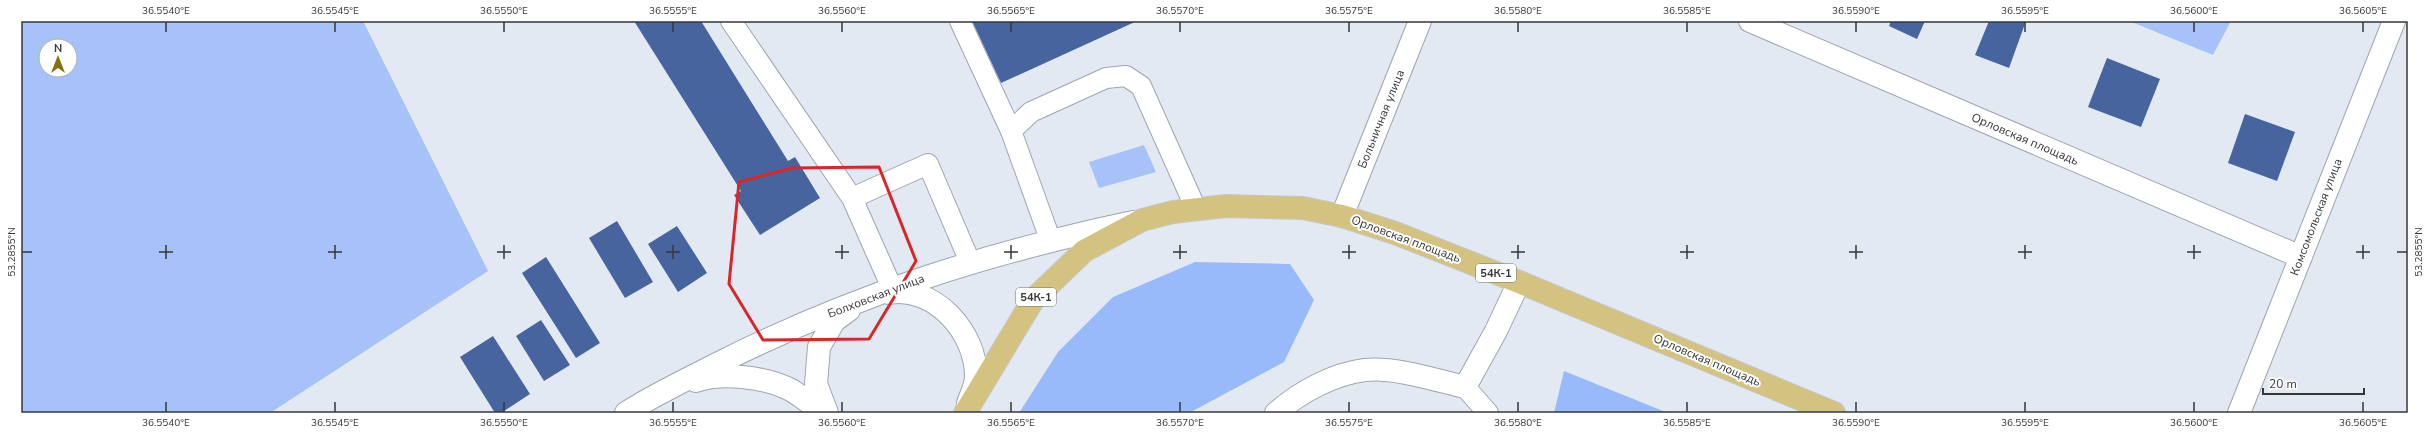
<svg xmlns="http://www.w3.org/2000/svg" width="2429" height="434" font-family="'Nunito Sans',sans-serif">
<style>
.green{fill:#a6c2f8;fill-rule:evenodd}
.forest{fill:#98bafa}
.building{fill:#47649e}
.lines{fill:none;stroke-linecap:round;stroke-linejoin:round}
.service-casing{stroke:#9fa4ae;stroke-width:22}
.minor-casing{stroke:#9fa4ae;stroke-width:24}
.secondary-casing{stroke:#9fa4ae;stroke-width:24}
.primary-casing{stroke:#c6c7c8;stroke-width:24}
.service{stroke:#fff;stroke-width:20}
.minor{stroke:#fff;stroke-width:22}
.secondary{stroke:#fff;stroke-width:22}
.primary{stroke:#d4c380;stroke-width:22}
.marked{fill:none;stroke:#d62828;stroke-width:3;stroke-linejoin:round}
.ticks{fill:none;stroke:#35373b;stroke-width:1.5}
.labels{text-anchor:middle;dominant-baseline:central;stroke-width:4;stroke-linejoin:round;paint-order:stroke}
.shield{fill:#fff;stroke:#727376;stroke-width:1}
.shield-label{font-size:11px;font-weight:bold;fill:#35373b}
.street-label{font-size:12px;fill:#35373b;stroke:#fff}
.neatline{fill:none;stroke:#35373b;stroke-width:1.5}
.ticks-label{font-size:10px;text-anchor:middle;fill:#35373b}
</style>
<rect width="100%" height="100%" fill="#e3e9f3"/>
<path class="green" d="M21,21H363L488,271L270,413H21ZM46,46H70V70H46Z
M2129,21H2231L2213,55Z
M1144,145L1156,172L1099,188L1089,162Z"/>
<path class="forest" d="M1195,262L1290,264L1314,300L1284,362L1189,413H1019L1058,352L1113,297Z
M1564,371L1668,413H1554Z"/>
<path class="building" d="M634,21H701L788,161L795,157L820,198L760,235L734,195L741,191Z
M972,21H1137L1001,83Z
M1891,21H1925L1917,39L1889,26Z
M1989,21H2026L2009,68L1975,55Z
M2107,58L2160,79L2141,127L2088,107Z
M2245,114L2295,132L2277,181L2228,163Z
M617,221L653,282L625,298L589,238Z
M677,226L707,273L678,292L648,244Z
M546,257L600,343L576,358L522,273Z
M541,320L570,365L544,381L516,336Z
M493,336L530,394L501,413H495L460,357Z"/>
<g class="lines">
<defs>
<path id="service" d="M731,21L852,198L892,288
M960,21L1011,131
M852,198L928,164L970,262
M1050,239L1011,131L1031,112L1106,78L1126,76L1141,86L1196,209
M1465,387L1488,413"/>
<path id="minor" d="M1750,21L2301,257
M1342,216L1420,21
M1276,413C1300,392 1333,374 1365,370C1395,367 1435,380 1465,387L1496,331L1519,282
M2239,413L2394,21"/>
<path id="secondary" d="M889,293C935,285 976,333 976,376C976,385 971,395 968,403
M696,381C721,372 763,377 787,388C800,394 811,405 823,413
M626,413C655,394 686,380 717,364C851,296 987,253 1133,222
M827,413L816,384L819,347L834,321L849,310"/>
<path id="primary" d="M965,413L1033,300L1084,251L1142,220L1173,212L1226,206L1303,208L1342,216L1395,233L1519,282L1834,413"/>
</defs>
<use href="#service" class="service-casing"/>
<use href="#minor" class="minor-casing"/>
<use href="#secondary" class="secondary-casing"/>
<use href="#primary" class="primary-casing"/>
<use href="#service" class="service"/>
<use href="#minor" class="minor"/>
<use href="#secondary" class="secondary"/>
<use href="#primary" class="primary"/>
</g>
<path class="marked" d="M879,167L916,261L869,339L763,340L729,284L739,182L792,168Z"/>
<path class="ticks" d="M166,22V32M335,22V32M504,22V32M673,22V32M842,22V32M1011,22V32M1180,22V32M1349,22V32M1518,22V32M1687,22V32M1856,22V32M2025,22V32M2194,22V32M2363,22V32M166,245V259M335,245V259M504,245V259M673,245V259M842,245V259M1011,245V259M1180,245V259M1349,245V259M1518,245V259M1687,245V259M1856,245V259M2025,245V259M2194,245V259M2363,245V259M22,252H32M159,252H173M328,252H342M497,252H511M666,252H680M835,252H849M1004,252H1018M1173,252H1187M1342,252H1356M1511,252H1525M1680,252H1694M1849,252H1863M2018,252H2032M2187,252H2201M2356,252H2370M2397,252H2407M166,402V412M335,402V412M504,402V412M673,402V412M842,402V412M1011,402V412M1180,402V412M1349,402V412M1518,402V412M1687,402V412M1856,402V412M2025,402V412M2194,402V412M2363,402V412"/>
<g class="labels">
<g class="shield">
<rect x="1476" y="264" width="40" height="18" rx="3"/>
<rect x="1016" y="288" width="40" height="18" rx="3"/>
</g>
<g class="shield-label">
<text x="1496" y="273">54К-1</text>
<text x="1036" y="297">54К-1</text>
</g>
<g class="street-label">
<text transform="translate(1381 119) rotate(-68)">Больничная улица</text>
<text transform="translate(2025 139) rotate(23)">Орловская площадь</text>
<text transform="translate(2316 217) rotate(-69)">Комсомольская улица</text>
<text transform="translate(1406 239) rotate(20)">Орловская площадь</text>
<text transform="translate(876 296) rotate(-21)">Болховская улица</text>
<text transform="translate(1707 360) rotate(23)">Орловская площадь</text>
</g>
</g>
<rect width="2429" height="434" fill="none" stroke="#ffffff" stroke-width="44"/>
<g transform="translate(58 58)"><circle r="19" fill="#ffffff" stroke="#aeafb1"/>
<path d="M0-3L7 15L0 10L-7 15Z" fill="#866f0e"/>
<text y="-6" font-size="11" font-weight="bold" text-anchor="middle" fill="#35373b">N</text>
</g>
<path d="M2263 388v6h101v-6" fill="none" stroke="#35373b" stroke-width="2"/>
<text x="2269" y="388" font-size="12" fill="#35373b" stroke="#ffffff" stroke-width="3" paint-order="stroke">20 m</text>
<rect x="22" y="22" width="2385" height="390" class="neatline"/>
<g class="ticks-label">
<text x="166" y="14">36.5540°E</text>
<text x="335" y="14">36.5545°E</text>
<text x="504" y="14">36.5550°E</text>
<text x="673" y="14">36.5555°E</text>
<text x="842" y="14">36.5560°E</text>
<text x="1011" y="14">36.5565°E</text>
<text x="1180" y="14">36.5570°E</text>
<text x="1349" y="14">36.5575°E</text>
<text x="1518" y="14">36.5580°E</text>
<text x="1687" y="14">36.5585°E</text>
<text x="1856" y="14">36.5590°E</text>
<text x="2025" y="14">36.5595°E</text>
<text x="2194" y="14">36.5600°E</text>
<text x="2363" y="14">36.5605°E</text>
<text transform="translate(11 252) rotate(-90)" y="4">53.2855°N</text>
<text transform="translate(2418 252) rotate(-90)" y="4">53.2855°N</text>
<text x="166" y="426">36.5540°E</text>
<text x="335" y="426">36.5545°E</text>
<text x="504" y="426">36.5550°E</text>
<text x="673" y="426">36.5555°E</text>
<text x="842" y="426">36.5560°E</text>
<text x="1011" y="426">36.5565°E</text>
<text x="1180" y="426">36.5570°E</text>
<text x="1349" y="426">36.5575°E</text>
<text x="1518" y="426">36.5580°E</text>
<text x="1687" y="426">36.5585°E</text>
<text x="1856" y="426">36.5590°E</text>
<text x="2025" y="426">36.5595°E</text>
<text x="2194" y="426">36.5600°E</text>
<text x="2363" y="426">36.5605°E</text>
</g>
</svg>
